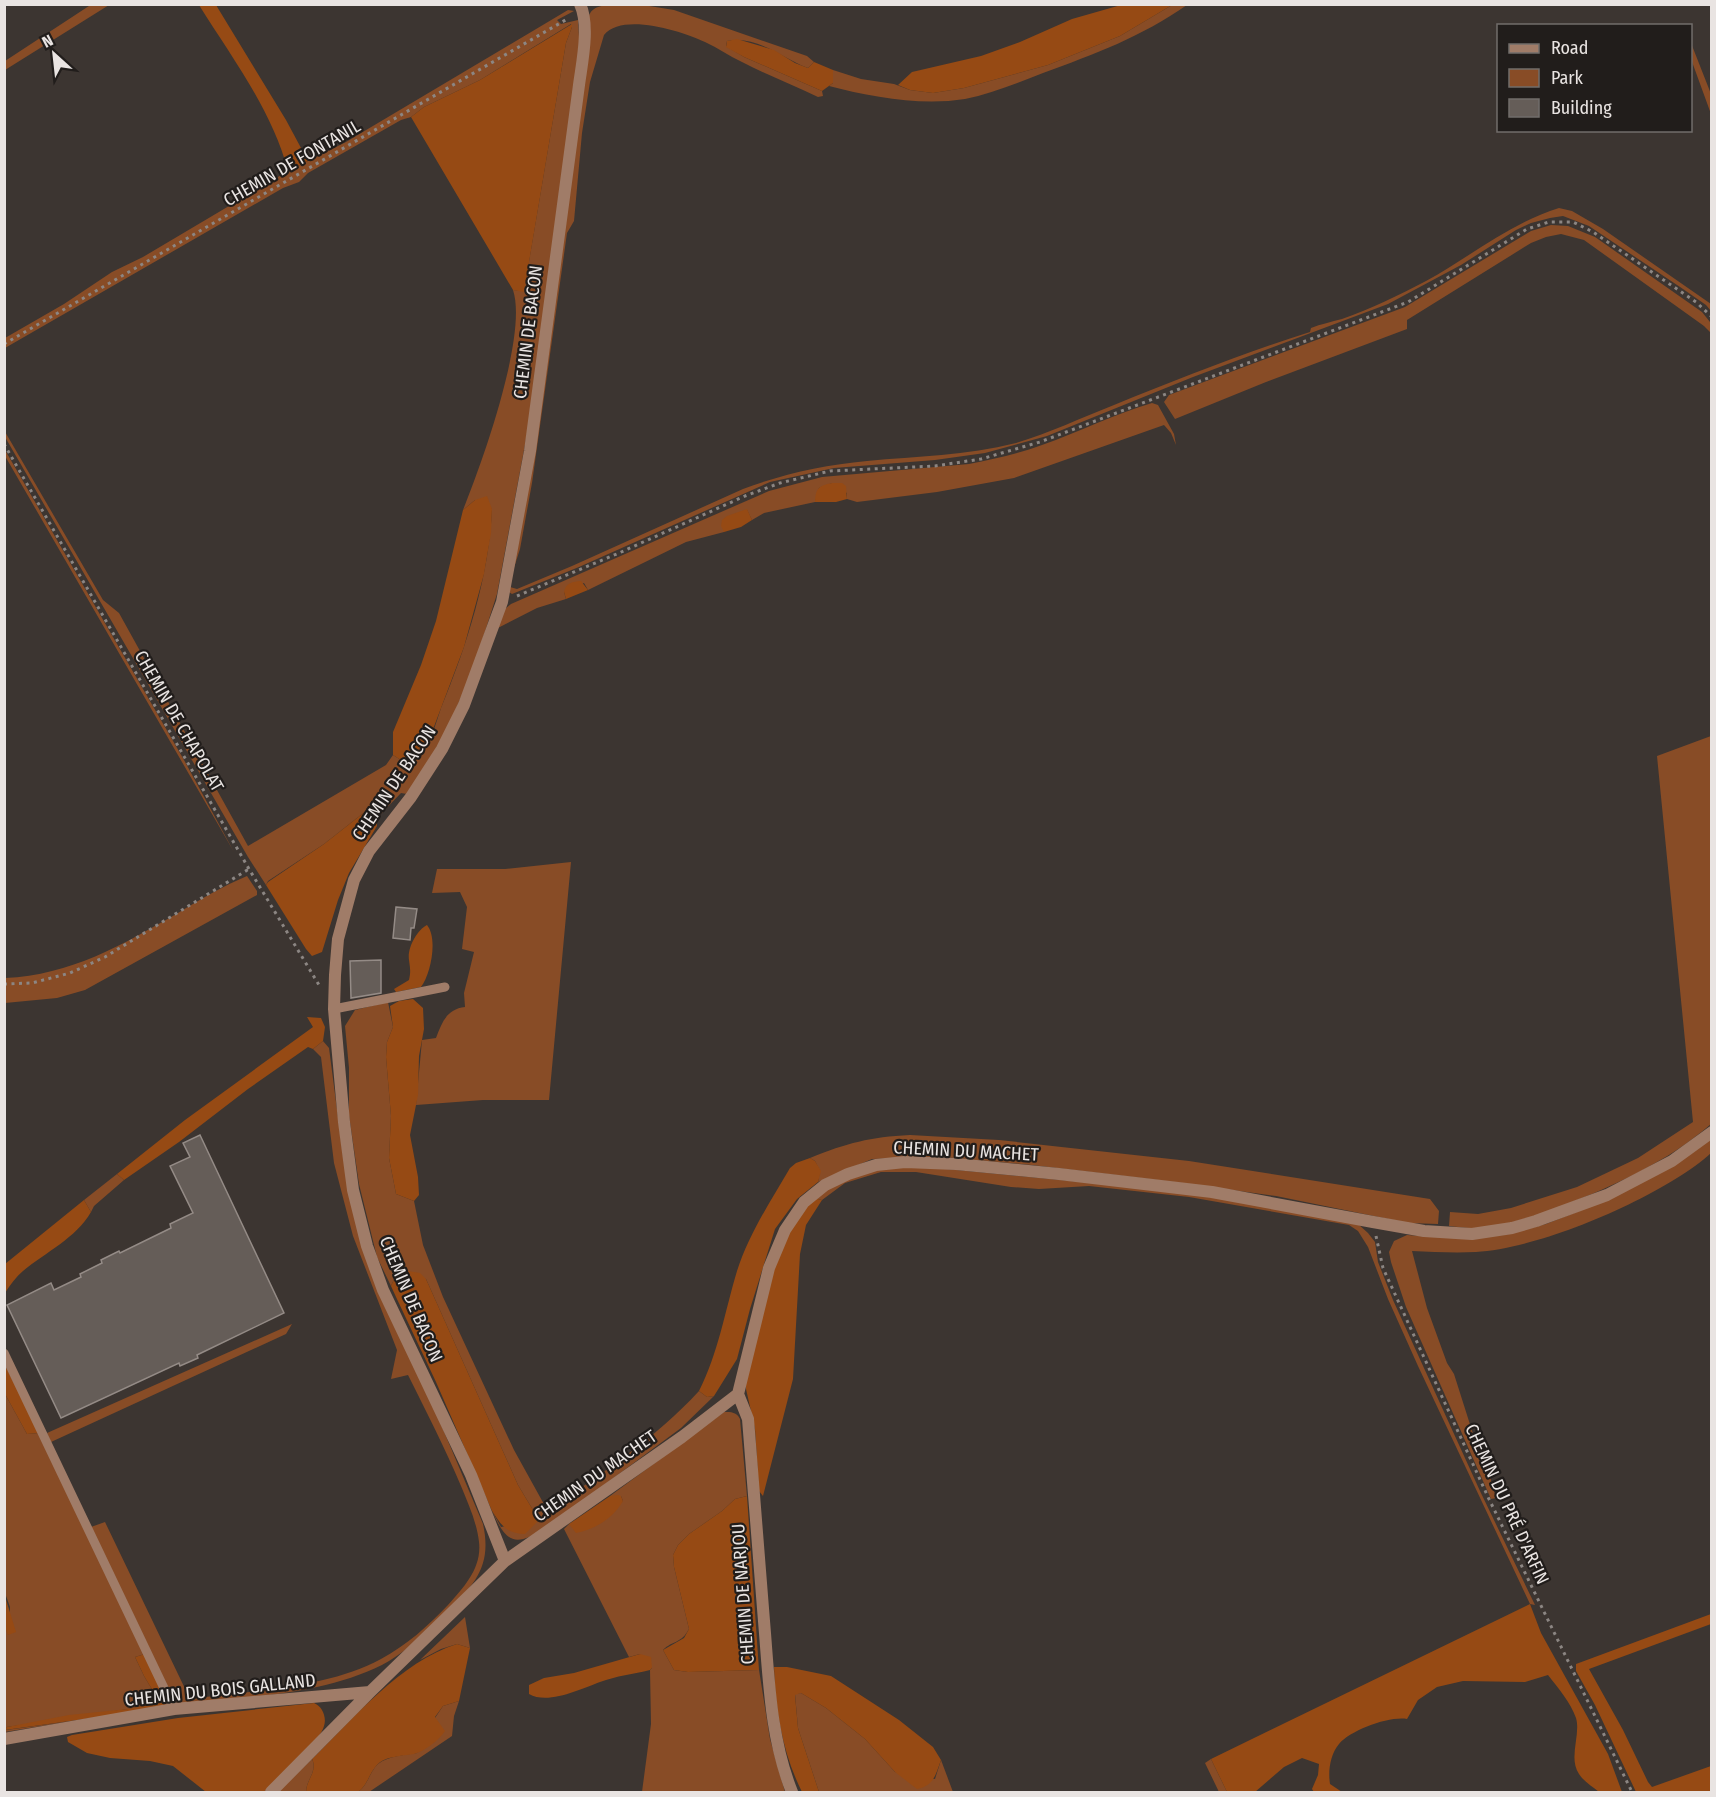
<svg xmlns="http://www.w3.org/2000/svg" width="1716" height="1797" font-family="'Fira Sans Condensed',sans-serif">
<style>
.green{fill:#884c26}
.forest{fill:#964a14}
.building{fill:#655d58;stroke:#948b86;stroke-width:1.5}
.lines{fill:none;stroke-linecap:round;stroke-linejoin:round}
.path{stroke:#8c8683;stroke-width:3;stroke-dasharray:3 4.5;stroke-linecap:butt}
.service{stroke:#a07c68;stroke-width:9}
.minor{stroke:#a07c68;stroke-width:12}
.labels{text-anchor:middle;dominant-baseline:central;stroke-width:4.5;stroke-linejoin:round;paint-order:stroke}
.street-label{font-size:18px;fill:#e9e4e2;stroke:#211d1b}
</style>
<rect width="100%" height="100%" fill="#3c3531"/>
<path class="green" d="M92,4L109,5L5,70V61Z
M612,4L643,5L674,10L807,56L814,62L808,68C782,58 757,35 727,41L726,46L744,57L822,91L823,96L818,97C793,85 767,75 742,62C729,56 718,48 705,42C682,31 622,12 604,35L590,82L582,133L574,221L567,233L532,483L520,549L511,577L589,16C592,6 603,6 612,4Z
M1172,5H1187C1141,37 1095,54 1043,73C1018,83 991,94 965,99C921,106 871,97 829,86L833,83V70L861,79L894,84L910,90L933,93L964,88L1048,65L1120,36Z
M568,10L574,11L557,20L561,24L578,20L580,53L532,407L497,594L473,669L442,742L407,794L401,793L377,818L374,812L366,811L324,844L268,881L266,885L248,857L5,437L4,430L103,600L119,613L248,846L386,765L393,755L404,762C410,761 416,759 420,754C431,742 436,723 441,708C467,645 489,577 492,509L475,500L463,510C482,463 528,335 513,290L524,291L566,43L572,27L571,24L480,80L424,107L411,117L401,120L308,173L299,182L283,188L5,348V338L64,304L112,272L143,257L288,171L346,142Z
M1691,43L1711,94V114L1691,59Z
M1559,208L1572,211L1603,229L1711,304V311L1706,305L1683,289L1589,226L1563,216L1550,218L1531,223L1516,230L1461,265L1388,304L1193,377L1047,436L985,453L935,460L834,468L770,482L579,567L512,594L509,592L510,587L517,589L572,566L743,489C783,474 824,465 867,461C917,456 966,456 1016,443C1049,433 1081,418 1114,405C1178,379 1244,353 1310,332L1311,328C1321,324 1331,322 1342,319C1371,309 1399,295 1426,281C1470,257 1510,223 1559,208Z
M1551,225L1568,226L1595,237L1702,312L1710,322L1711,333L1704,326L1584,240L1561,234L1546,237L1531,243L1407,320V329L1266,382L1175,419L1164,402L1169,395L1405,307L1531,231Z
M1152,403L1158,405L1174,434L1176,445L1171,433L1164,425L1014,478L937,492L857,502L847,499V493L832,483L819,488L815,502L764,513L752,520L747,510L724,529V532L686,542L588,590L584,583L564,592L566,599L537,608L496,629L505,609L511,604L769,491L822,477L969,464C994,459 1018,454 1042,445C1079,432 1114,414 1152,403Z
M5,450L184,760L234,852L5,456Z
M1711,736V1124C1667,1162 1616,1185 1562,1206C1535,1216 1510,1225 1482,1228C1471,1229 1460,1227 1449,1226L1450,1212L1478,1214L1511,1208L1577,1187L1638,1158L1693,1122L1657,756Z
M571,862L549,1100H483L416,1105L422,1040L436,1038C442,1022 447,1009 465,1007L464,993L474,952L462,949L467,907L460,892L432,893L437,869H505Z
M247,876L257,891V895L85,990L57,998L5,1003V978C71,975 122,945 178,913C201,899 223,886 247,876Z
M388,1002L393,1027L387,1042L386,1057L391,1116L389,1158L396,1194L414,1201L423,1245L443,1297L514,1450L545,1506L549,1510C602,1473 656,1438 699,1391L707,1397L714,1396L681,1428L546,1528C515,1547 507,1544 492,1511L501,1527L539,1520L518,1485L426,1279L396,1275L391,1286L377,1257L359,1184L349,1115V1068L345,1026L355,1010Z
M323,1041L329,1048L343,1156L356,1223L483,1524C492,1565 476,1583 448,1611C429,1629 411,1648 389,1661C332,1694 245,1697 180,1706L173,1698L91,1527L105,1522L190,1699C250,1691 328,1688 381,1659C407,1645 428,1626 448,1605C464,1587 482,1568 479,1542C477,1523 468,1503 461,1486C445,1448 426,1411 408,1375L391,1379L397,1350L353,1236L334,1163L321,1057L313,1049Z
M910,1135L999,1140L1189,1161L1430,1199L1439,1211L1438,1224L1408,1223L1276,1196L1182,1183L1032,1165L944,1157L872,1159L818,1182L820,1171L815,1161L810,1158C847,1143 870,1137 910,1135Z
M1711,1138V1153C1664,1196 1540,1249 1476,1252C1455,1253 1433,1252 1412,1251L1427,1308L1447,1363L1454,1374L1474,1437L1485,1459L1496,1498L1491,1499L1406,1307L1391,1262L1389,1252L1394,1241L1407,1235L1431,1237L1505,1235L1546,1224L1592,1206Z
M905,1165L1154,1189L1267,1204L1358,1224L1368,1233L1375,1242L1378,1262L1393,1300L1480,1491L1535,1605L1530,1604L1418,1366L1388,1299L1368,1247L1358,1231L1349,1225L1189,1197L1089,1186L1039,1189L1011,1187L916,1172H881L845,1183L822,1200L814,1198L834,1185L856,1174Z
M117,1174L124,1180L94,1206L91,1212L84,1200Z
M292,1324L286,1334L51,1442L47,1433Z
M5,1394L27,1434L39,1433L145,1654L135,1657L144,1676L156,1696L152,1704L128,1709L7,1727L6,1730L78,1720L5,1732V1628L9,1635L10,1607L5,1593Z
M724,1412C731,1412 737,1412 740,1419L747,1496L735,1499L722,1511L689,1534L678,1545L673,1555L674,1567L689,1629C681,1644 673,1640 663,1650L674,1670L688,1672L759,1670L770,1739L785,1792H642L651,1724L650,1670L652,1668L640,1654L629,1657L564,1529L569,1524L623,1501L621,1496H610Z
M465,1617L470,1648L457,1644L441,1649L420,1660Z
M801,1693L826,1708L865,1739L895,1772L935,1779L941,1760L953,1792H819L798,1728L795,1694Z
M459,1701L454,1716L452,1736L369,1792H358C368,1785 370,1771 378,1764C388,1756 405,1755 417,1753L435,1718L443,1706Z
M312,1759C318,1771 306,1780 306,1792H278Z
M1211,1759L1227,1792H1219L1205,1763Z"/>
<path class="forest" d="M199,5H216L286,120L308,161L288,171C272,110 232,58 199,5Z
M1121,5H1172L1120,36L1048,65L964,88L933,93L910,90L898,85L912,72L981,56L1020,42L1072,19Z
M572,24V27L566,43L524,292L513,290L411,117L424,107L480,80Z
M737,39L774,50L795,63L808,68L814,62L833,70V83L822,91L744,57L726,47L727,41Z
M832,483H842L846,486L847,499L836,502H815C816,488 818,486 832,483Z
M487,496L492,509L491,533L484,574L464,647L429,740L420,754L413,760L404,762L393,755V732L421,665L436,621L463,510L475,500Z
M747,509L752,520L741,527L724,532L721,526L722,520L727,516Z
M581,581L588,590L566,599L564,592C566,582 573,582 581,581Z
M366,811L374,812L377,818V826L349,873L338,900L322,952L312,956L306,949L266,885L268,882L324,844Z
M427,925C438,938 431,974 421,987L396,992L394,989L409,980C411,971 410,968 409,960C407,948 417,930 427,925Z
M413,999L423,1008L424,1029L419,1056L418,1095L410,1135L418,1177L419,1195L414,1201L396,1194L389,1158L391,1116L386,1057L387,1042L393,1027L390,1006L399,1001Z
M307,1017L321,1018L325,1027L323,1041L313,1049L308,1047L248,1089L179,1142L124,1180L117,1174L185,1120L313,1027Z
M810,1158L815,1161L821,1171L818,1182L797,1199L775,1229L750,1309L737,1359L714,1396L707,1397L699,1391C718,1354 725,1311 737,1271C749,1234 770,1202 790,1168L796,1163Z
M814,1198L822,1200L806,1225L800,1254L793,1379L763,1496L759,1491L755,1429L746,1389V1372L776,1257L787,1232Z
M84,1200L91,1212C76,1238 46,1252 23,1271C16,1277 10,1285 5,1293V1264Z
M408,1271L420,1273L426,1279L518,1485L539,1520L525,1534C507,1534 501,1525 492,1511L436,1382L396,1297L391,1286L396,1275Z
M4,1363L39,1433L27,1434L5,1394Z
M618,1495L621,1496L623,1501C613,1518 596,1529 576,1533L569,1524L610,1496Z
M747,1496L759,1670L688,1672L674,1670L663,1650L684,1638L689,1629L674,1567L673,1555L678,1545L689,1534L722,1511L735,1499Z
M4,1593L16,1632L8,1635L5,1628Z
M1530,1604L1541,1633L1608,1754L1622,1792H1599C1593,1787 1583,1781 1579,1774C1568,1758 1581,1735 1576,1718C1571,1703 1558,1688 1548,1675L1525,1682L1463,1681L1437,1687L1418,1700L1407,1719C1389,1716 1351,1730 1339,1744C1330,1755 1328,1771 1330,1784L1342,1792H1314L1312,1789L1318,1775L1319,1764L1302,1758L1284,1767L1255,1792H1227L1211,1759Z
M1711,1614V1624L1589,1669L1623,1730L1648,1782L1652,1787L1711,1766V1792H1636L1595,1705L1576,1671V1664Z
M457,1644L470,1648L459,1701L443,1706L435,1717L445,1731C439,1740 425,1751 414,1754C403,1756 385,1756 377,1765C369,1773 368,1785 358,1792C341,1790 324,1792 306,1792C306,1780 318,1771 312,1759C354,1718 400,1662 457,1644Z
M145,1654L171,1707L5,1730L7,1727L69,1715L128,1709L151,1704L156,1696L144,1676L135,1657Z
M640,1654L651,1657L652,1668L650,1670C634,1674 616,1676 600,1682C581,1689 548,1705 529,1694V1685L544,1678L574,1673Z
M774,1667H787L831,1676L899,1720L933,1747L941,1760C936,1774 934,1786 917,1789L895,1772L865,1739L826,1708L801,1693L795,1695L798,1728L819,1792H802C783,1754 775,1710 774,1667Z
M314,1703C322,1706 327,1717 324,1726C319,1744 278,1778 264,1792H206L173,1766L150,1761L110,1758L87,1753L68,1742L67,1737L72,1735L178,1718Z"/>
<path class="building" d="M396,907L417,909L414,928H411L410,940L393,938Z
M381,960V993L351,998L350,961Z
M200,1135L284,1313L197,1355L198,1358L180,1366L179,1363L61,1418L7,1305L51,1283L54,1290L81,1277L80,1274L102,1263L101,1260L119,1251L120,1253L171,1228L170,1224L193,1213L170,1166L190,1157L183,1143Z"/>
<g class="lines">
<path class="path" d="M4,344L569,18
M4,444L249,869L319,985
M517,596L619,553L745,496L780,483L830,471L935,466L981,459L1040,442L1408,302L1527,229L1549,222H1573L1593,232L1696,302L1712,317
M4,984L32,983L70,973L105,957L249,869
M1376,1236L1383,1268L1488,1497L1632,1792"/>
<path class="service" d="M334,1009L445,987
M4,1353L174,1709"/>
<path class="minor" d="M738,1394L748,1419C753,1486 759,1553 764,1621C769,1679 770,1737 792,1792
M505,1561L471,1475L383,1290L367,1246L353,1190L344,1122L334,1009L335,975L338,939L354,880L369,851L411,797L442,749L464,705L502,602L530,451L579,85C582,62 590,26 580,4
M4,1739L174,1709L370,1692
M271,1792L370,1692L505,1561L682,1437L738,1394L769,1268L785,1230L804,1202L825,1185L848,1174L876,1165L905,1162L956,1164L1059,1174L1212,1192L1373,1222L1424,1231L1472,1234L1512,1228L1536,1221L1607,1195L1672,1161L1712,1132"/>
</g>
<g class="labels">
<g class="street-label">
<text transform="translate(292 163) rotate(-30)">CHEMIN DE FONTANIL</text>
<text transform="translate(528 332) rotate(-83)">CHEMIN DE BACON</text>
<text transform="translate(179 721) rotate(60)">CHEMIN DE CHAPOLAT</text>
<text transform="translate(394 783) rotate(-56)">CHEMIN DE BACON</text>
<text transform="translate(966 1151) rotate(3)">CHEMIN DU MACHET</text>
<text transform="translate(411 1299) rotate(67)">CHEMIN DE BACON</text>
<text transform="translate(595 1476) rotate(-35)">CHEMIN DU MACHET</text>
<text transform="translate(1507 1504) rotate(65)">CHEMIN DU PRÉ D'ARFIN</text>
<text transform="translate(743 1594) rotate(-94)">CHEMIN DE NARJOU</text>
<text transform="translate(220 1690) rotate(-6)">CHEMIN DU BOIS GALLAND</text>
</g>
</g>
<rect width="1716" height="1797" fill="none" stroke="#e9e4e2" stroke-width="12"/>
<rect x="1497" y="24" width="195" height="108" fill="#211d1b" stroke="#716d6b" stroke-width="1.5"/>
<rect x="1509" y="44" width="30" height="9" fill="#a07c68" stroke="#716d6b" stroke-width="1.5"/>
<text x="1551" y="54" font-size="18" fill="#e9e4e2">Road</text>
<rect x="1509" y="69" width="30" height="18" fill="#884c26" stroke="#716d6b" stroke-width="1.5"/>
<text x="1551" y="84" font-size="18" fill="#e9e4e2">Park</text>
<rect x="1509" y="99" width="30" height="18" fill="#655d58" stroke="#716d6b" stroke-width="1.5"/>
<text x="1551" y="114" font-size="18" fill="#e9e4e2">Building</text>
<g transform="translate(54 54) rotate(333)" stroke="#211d1b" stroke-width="4.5" paint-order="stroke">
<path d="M0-4.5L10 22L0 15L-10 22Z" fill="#e9e4e2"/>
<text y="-9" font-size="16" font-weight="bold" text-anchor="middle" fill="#e9e4e2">N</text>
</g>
</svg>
